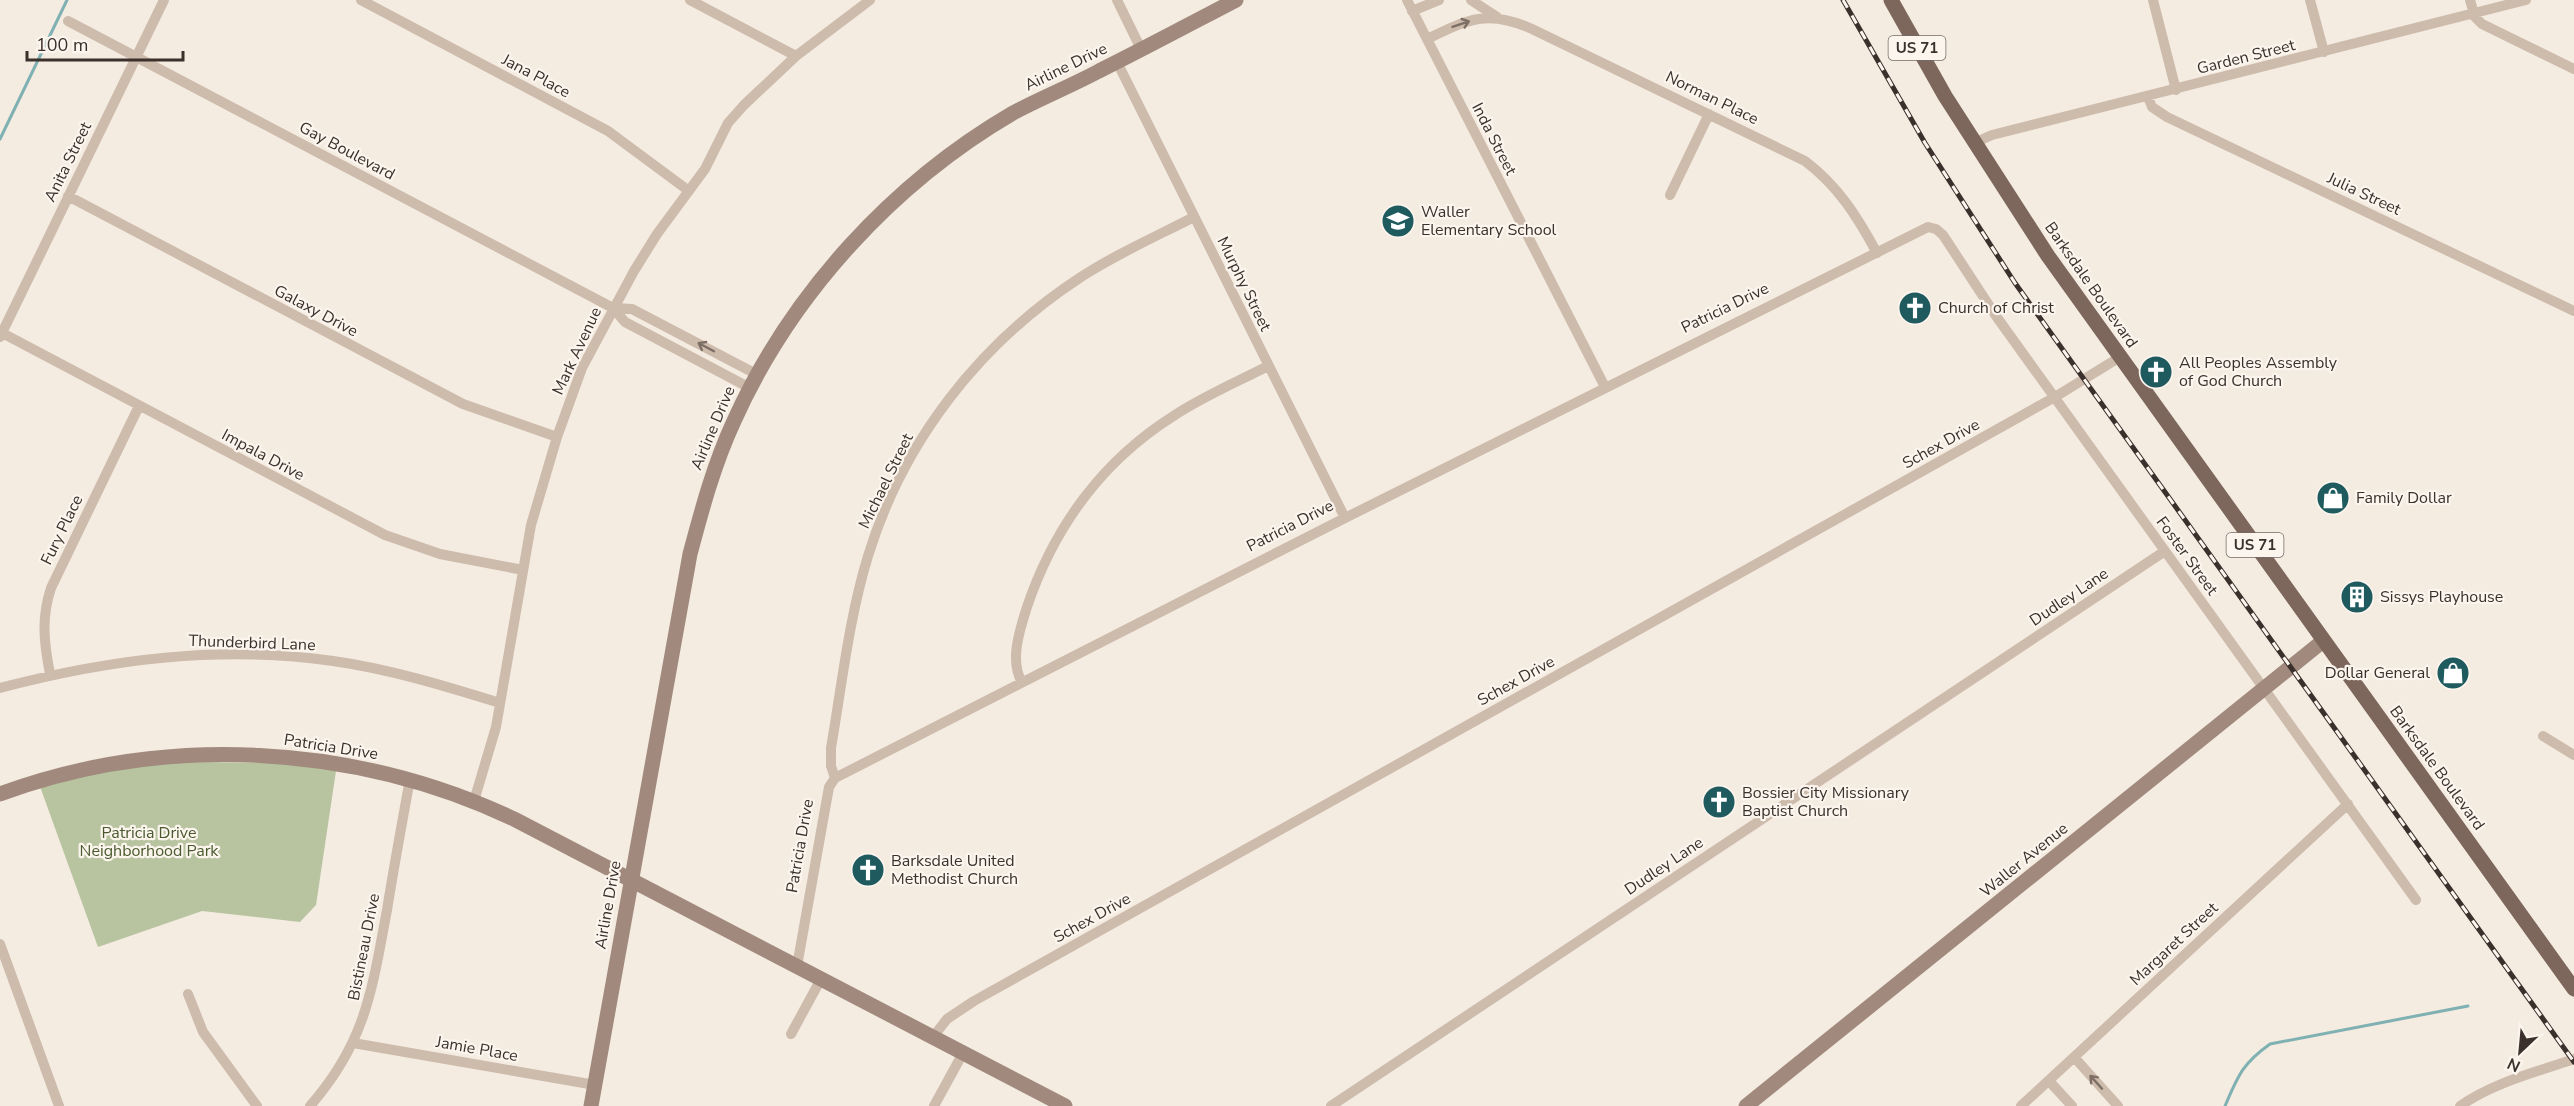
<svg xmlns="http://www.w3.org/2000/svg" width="2574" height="1106" font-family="'Nunito Sans',sans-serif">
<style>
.green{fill:#b8c4a0}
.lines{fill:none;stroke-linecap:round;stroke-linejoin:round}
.stream{stroke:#7fb0b2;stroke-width:3}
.street{stroke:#cdbbac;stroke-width:10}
.secondary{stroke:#a18a7d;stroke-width:15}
.primary{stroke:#7d675c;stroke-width:15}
.rail-casing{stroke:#3b302b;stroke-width:5}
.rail{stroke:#fbf5ee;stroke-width:3;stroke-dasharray:9;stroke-linecap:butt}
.oneway{stroke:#7d6f65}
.labels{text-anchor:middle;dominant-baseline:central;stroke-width:4.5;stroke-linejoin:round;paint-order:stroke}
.shield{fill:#fbf5ee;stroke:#756b66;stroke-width:1.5}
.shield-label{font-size:15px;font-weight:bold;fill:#3b302b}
.street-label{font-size:16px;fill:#3b302b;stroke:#fbf5ee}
.poi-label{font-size:16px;fill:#3b302b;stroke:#fbf5ee;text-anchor:start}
.park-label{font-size:16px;fill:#4a5a2e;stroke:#fbf5ee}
</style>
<rect width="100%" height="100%" fill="#f4ebe1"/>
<path class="green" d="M131,761L337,764L316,905L300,922L202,911L98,947L38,781Z"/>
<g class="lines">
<path class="stream" d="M0,139L67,0
M2225,1106C2238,1076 2242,1064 2270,1044L2468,1006"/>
<path class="street" d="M361,0L608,131L689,191
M690,0L796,56
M1117,0L1141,49
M1407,0L1605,387
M1471,0L1497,17
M2153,0L2176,90
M2310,0L2324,52
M2470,0L2475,17L2482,24L2574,69
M1412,11L1439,0
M68,21L613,308L625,322L750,388
M1427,39C1468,19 1488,9 1532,29L1805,161C1838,186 1857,216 1877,253
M1117,62L1345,518
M2148,97L2152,107L2167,117L2574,311
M1974,143L1992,135L2526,0
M1670,195L1709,114
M68,196L463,404L557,437
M613,308L632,309L758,375
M2,333L385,535L440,554L523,570
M0,337L164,0
M50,674C44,643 41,618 51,588L139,406
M1022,682C1009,661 1020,629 1027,607C1054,527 1103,460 1175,415C1204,396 1237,382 1268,366
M0,688C110,659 220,645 333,661C390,669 445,686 500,703
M2543,736L2574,755
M835,778L831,766V748C842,684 849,618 868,556C903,442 978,345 1078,279C1114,255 1155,237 1194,217
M474,801L496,727L531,525L557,437L582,368L634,271L657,234L705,169L728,123L744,105L796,56L870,0
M0,944L59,1106
M797,966L829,787L835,778L1345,518L1928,227L1936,229L1943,235L1996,316L2416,900
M188,994L203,1032L257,1106
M791,1034L821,979
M933,1037L947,1019L974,1001L2055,397L2120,357
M353,1043L595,1085
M2074,1057L2118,1106
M2049,1081L2072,1106
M310,1106C366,1042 372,990 387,910C394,866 402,823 410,779
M934,1106L963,1053
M1331,1106L2165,551
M2021,1106L2348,804
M2460,1106C2495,1082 2534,1073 2574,1059"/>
<path class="secondary" d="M0,794C166,733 355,744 514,819L1065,1106
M591,1106L690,554C702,509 714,464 734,421C791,294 893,183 1013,113C1041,98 1071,86 1099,71C1145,48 1190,24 1236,0
M1746,1106L2323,641"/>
<path class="primary" d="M1891,0L1945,96L2048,256L2574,989"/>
<defs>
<path id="rail" d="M1843,0L1925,143L2015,283L2574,1062"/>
</defs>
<use href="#rail" class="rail-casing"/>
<use href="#rail" class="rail"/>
</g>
<defs><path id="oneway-shaft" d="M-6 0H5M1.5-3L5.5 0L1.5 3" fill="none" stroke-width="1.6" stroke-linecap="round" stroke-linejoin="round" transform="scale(1.5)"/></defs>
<g class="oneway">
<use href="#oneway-shaft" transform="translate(1461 24) rotate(-19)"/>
<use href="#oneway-shaft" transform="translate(706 347) rotate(-152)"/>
<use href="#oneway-shaft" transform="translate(2096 1082) rotate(-132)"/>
</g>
<defs>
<symbol id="school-disc" viewBox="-11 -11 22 22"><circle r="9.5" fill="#1f5a5e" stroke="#fbf5ee"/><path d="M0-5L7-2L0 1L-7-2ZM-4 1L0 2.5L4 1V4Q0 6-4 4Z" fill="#fff"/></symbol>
<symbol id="church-disc" viewBox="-11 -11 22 22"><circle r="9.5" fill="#1f5a5e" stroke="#fbf5ee"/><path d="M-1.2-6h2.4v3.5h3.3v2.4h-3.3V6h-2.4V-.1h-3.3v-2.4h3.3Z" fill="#fff"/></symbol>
<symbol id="shop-disc" viewBox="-11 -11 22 22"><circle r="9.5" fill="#1f5a5e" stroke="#fbf5ee"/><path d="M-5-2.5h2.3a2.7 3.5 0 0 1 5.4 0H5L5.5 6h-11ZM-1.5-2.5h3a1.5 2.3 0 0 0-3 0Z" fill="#fff"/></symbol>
<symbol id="building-disc" viewBox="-11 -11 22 22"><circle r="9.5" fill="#1f5a5e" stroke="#fbf5ee"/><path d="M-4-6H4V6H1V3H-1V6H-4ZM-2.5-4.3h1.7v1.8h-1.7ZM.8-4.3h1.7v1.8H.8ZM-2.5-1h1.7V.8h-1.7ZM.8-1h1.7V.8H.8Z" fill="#fff"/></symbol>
</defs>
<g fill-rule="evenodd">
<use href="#school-disc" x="1379" y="202" width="38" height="38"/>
<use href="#church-disc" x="1896" y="289" width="38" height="38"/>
<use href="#church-disc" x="2137" y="353" width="38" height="38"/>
<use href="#shop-disc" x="2314" y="479" width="38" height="38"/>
<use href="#building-disc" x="2338" y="578" width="38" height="38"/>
<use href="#shop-disc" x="2434" y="654" width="38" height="38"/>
<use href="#church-disc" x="1700" y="783" width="38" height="38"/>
<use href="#church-disc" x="849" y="851" width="38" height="38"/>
</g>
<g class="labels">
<g class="shield">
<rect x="1888.5" y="36" width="57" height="24" rx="4.5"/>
<rect x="2226.5" y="533" width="57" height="24" rx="4.5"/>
</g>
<g class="shield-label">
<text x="1917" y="48">US 71</text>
<text x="2255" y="545">US 71</text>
</g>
<g class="street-label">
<text transform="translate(2246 57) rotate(-14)">Garden Street</text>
<text transform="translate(1066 67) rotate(-26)">Airline Drive</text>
<text transform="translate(536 76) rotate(28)">Jana Place</text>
<text transform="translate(1712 98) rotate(26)">Norman Place</text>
<text transform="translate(1494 139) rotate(63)">Inda Street</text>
<text transform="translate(347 151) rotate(28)">Gay Boulevard</text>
<text transform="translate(68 162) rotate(-64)">Anita Street</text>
<text transform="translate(2364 194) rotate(25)">Julia Street</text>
<text transform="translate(1244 284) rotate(64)">Murphy Street</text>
<text transform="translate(2091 285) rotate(55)">Barksdale Boulevard</text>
<text transform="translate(1725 308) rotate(-26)">Patricia Drive</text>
<text transform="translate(316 311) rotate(28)">Galaxy Drive</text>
<text transform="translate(577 351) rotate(-65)">Mark Avenue</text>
<text transform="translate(713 428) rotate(-67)">Airline Drive</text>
<text transform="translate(1941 444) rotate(-29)">Schex Drive</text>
<text transform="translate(263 455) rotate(28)">Impala Drive</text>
<text transform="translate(886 481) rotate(-64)">Michael Street</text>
<text transform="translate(1290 526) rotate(-27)">Patricia Drive</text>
<text transform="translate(62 530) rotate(-64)">Fury Place</text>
<text transform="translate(2187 556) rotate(54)">Foster Street</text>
<text transform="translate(2069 597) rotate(-34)">Dudley Lane</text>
<text transform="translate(252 643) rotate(2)">Thunderbird Lane</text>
<text transform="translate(1516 681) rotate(-29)">Schex Drive</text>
<text transform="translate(331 747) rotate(9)">Patricia Drive</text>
<text transform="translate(2437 768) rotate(54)">Barksdale Boulevard</text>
<text transform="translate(800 846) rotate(-80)">Patricia Drive</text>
<text transform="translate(2024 860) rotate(-39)">Waller Avenue</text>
<text transform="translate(1664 866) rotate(-34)">Dudley Lane</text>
<text transform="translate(608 905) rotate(-80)">Airline Drive</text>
<text transform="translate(1092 918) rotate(-29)">Schex Drive</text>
<text transform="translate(2174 944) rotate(-43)">Margaret Street</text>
<text transform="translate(364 947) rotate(-79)">Bistineau Drive</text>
<text transform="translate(477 1049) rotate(10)">Jamie Place</text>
</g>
<g class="poi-label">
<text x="1421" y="212">Waller<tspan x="1421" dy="18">Elementary School</tspan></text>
<text x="1938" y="308">Church of Christ</text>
<text x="2179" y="363">All Peoples Assembly<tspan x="2179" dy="18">of God Church</tspan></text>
<text x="2356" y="498">Family Dollar</text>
<text x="2380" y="597">Sissys Playhouse</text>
<text x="2430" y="673" text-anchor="end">Dollar General</text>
<text x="1742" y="793">Bossier City Missionary<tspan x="1742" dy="18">Baptist Church</tspan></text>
<text x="891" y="861">Barksdale United<tspan x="891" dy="18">Methodist Church</tspan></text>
</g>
<g class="park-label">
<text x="149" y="833">Patricia Drive<tspan x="149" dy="18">Neighborhood Park</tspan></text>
</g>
</g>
<g transform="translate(2520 1052) rotate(206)" stroke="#fbf5ee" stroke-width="4.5" paint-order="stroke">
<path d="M0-4.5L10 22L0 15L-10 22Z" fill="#3b302b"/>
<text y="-9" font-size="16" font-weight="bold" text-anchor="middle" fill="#3b302b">N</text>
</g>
<path d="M27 51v9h156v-9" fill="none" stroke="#3b302b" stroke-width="3"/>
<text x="36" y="51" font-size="18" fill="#3b302b" stroke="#fbf5ee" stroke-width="4.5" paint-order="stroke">100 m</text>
</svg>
